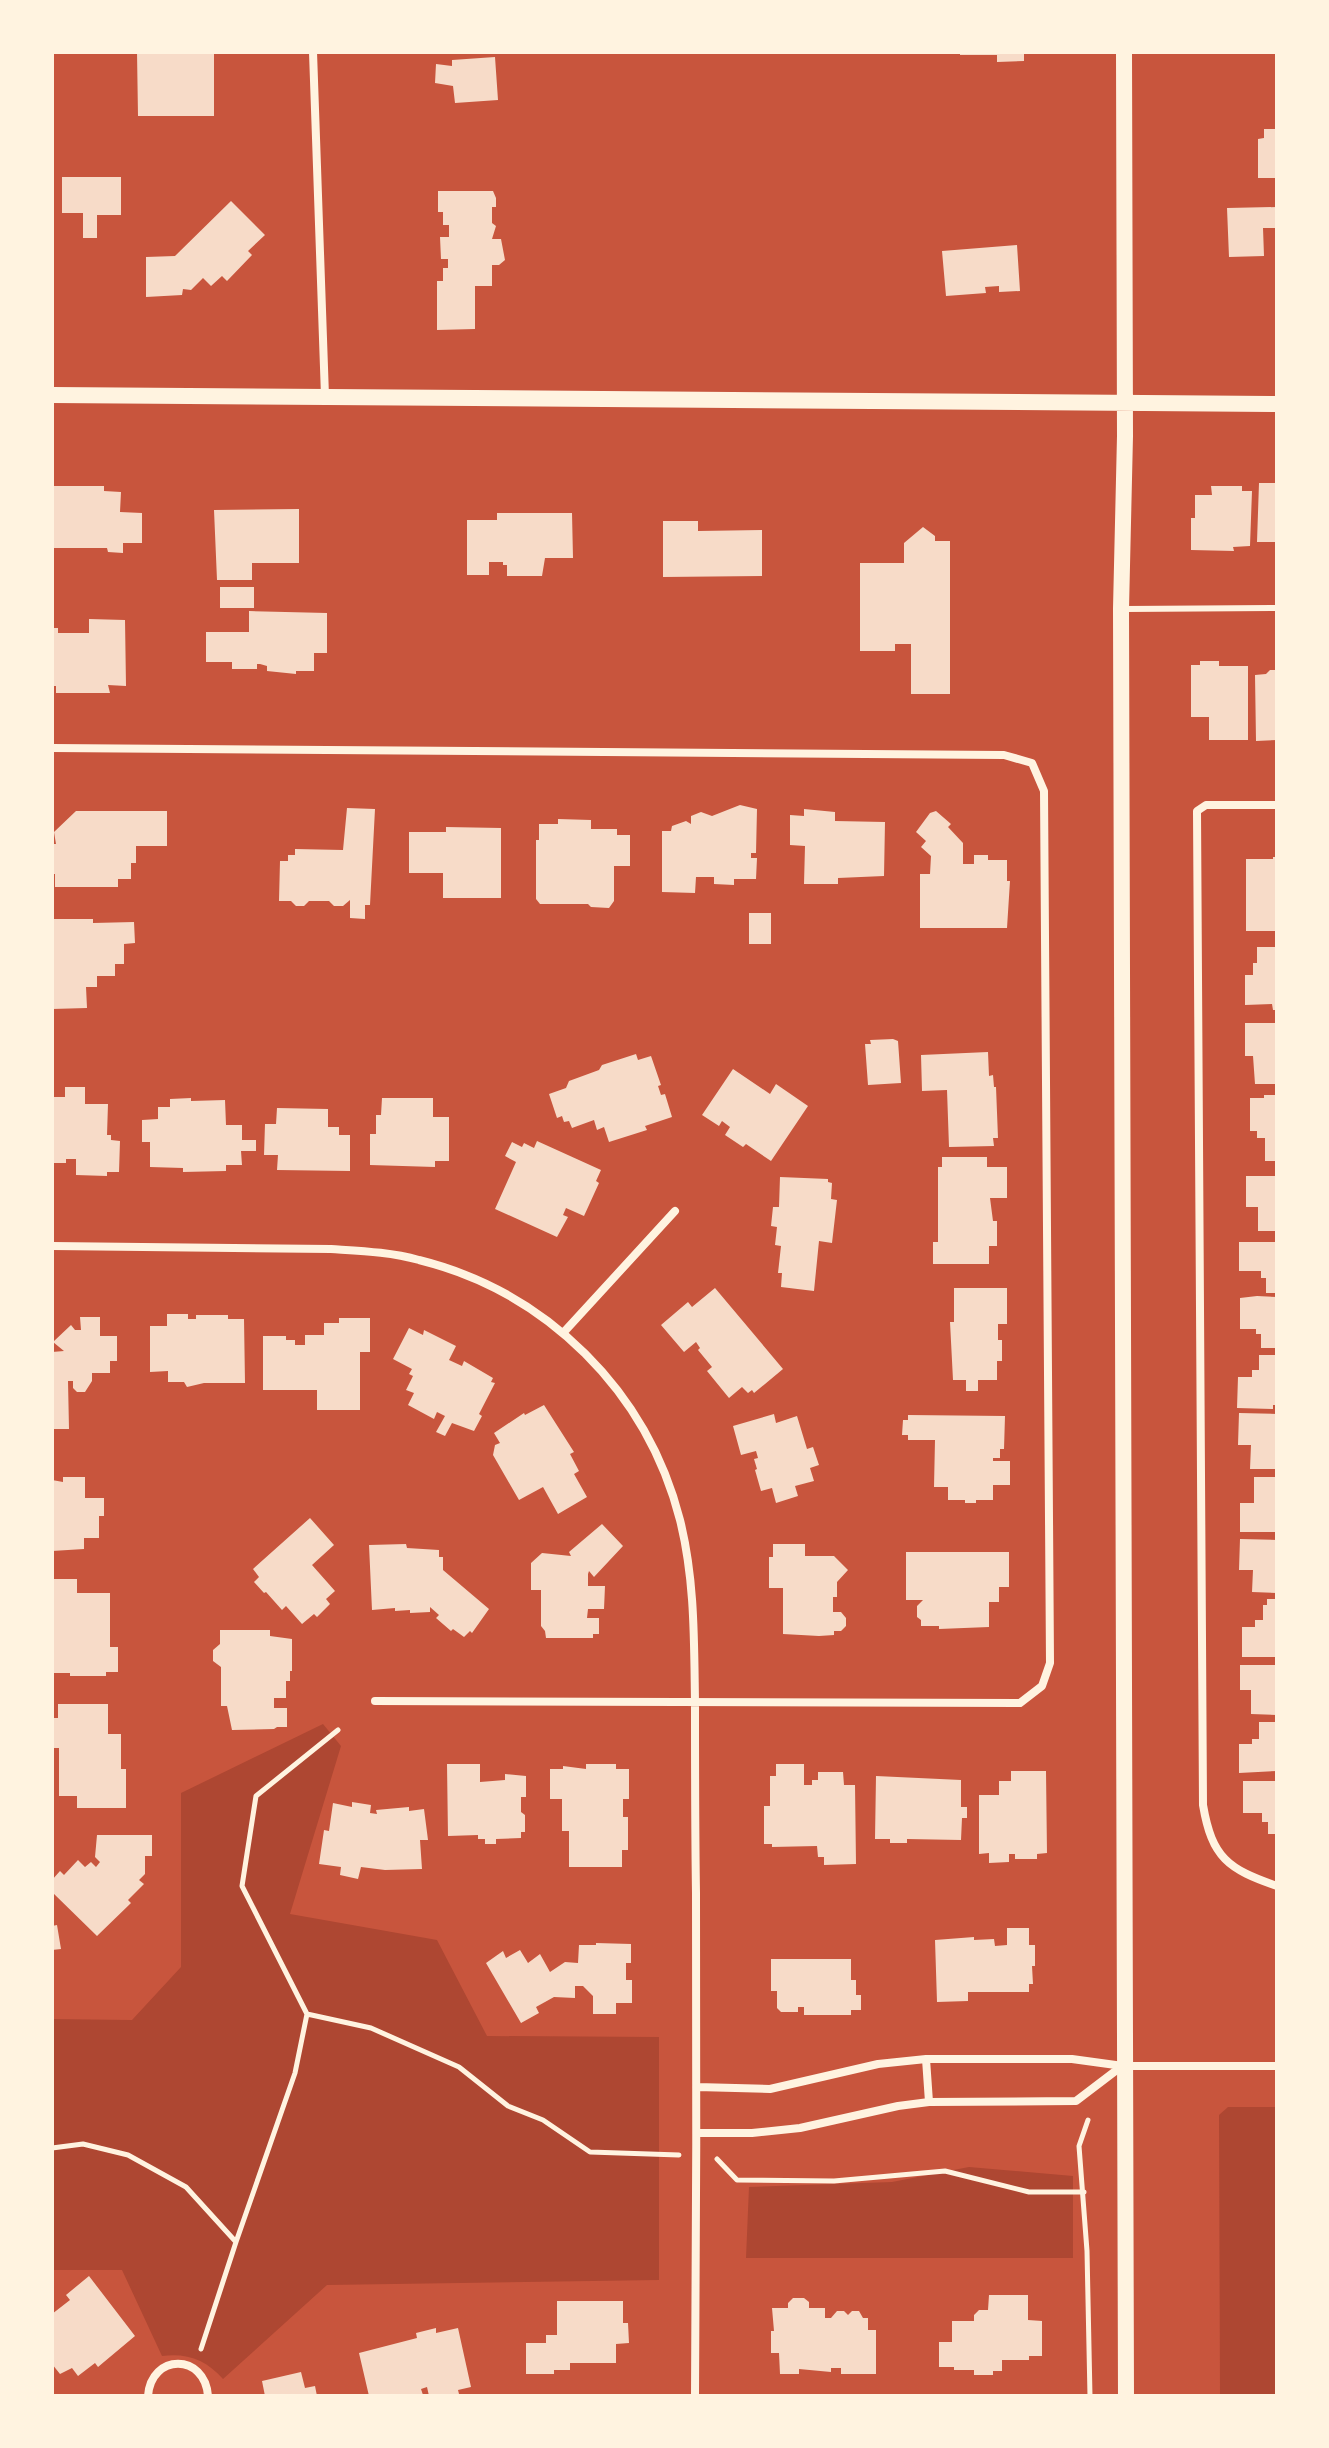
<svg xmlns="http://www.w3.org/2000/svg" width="1329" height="2448" font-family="'Noto Sans',sans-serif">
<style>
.green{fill:#ae4732}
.building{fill:#f7dbc8}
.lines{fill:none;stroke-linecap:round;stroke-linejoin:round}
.path{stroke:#fff3e0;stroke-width:5}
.service{stroke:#fff3e0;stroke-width:6}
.minor{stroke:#fff3e0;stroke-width:8}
.secondary{stroke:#fff3e0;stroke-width:16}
</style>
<rect width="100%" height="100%" fill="#c8553d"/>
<path class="green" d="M323,1724L341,1746L290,1914L437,1940L487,2036L659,2037V2280L327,2285L223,2379C206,2360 188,2353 162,2356L122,2270H52V2019L132,2020L181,1967V1793Z
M1228,2107H1277V2396H1220L1219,2115Z
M969,2167L1073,2176V2258H746L749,2187L892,2182Z"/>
<path class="building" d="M137,52H214V116H138Z
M960,52H1024V61L997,62V55H960Z
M495,57L498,100L455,103L453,86L435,83L436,64L452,66V60Z
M1264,129H1277V178H1258V139L1264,138Z
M62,177H121V215H97V238H83V213H62Z
M438,191H493L496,198V207H492V223L496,226L492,239H501L505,260L499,265H492V286H475V329L437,330V281H443V268H448V259H441L440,237H449V225H443V212H438Z
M231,201L265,235L248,251L252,255L227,281L222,276L211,286L203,278L191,290L183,289L182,295L146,297V257L175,256Z
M1277,207V228H1263L1264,256L1229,257L1227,208Z
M1017,245L1020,291L999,292V286L985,287L986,293L946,296L942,251Z
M1259,483H1277V542H1257Z
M52,486H104V491L121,492L120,512L142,513V543H123V553L108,552L107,548H52Z
M1211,486H1242V491H1252L1250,546L1233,547L1234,551L1191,550V518H1195V495H1212Z
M299,509V563H252V580H217L214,510Z
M497,513H572L573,558H545L542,576H507V565H503V562H489V575H467V520H497Z
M663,521H698V531L762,530V576L663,577Z
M923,527L935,536V541H950V694H911V644H895V651H860V563H904V543Z
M220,587H254V608H220Z
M249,611L327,613V653H314V671H296V674L267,671V666L260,664H257V669H232V662H206V632H249Z
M89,619L125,620L126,686L108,685L110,693H56V686H52V628H58V633H89Z
M1200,661H1219V666H1248V740H1209V717H1191V665H1200Z
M1270,670H1277V740L1256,741L1255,675L1266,674Z
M740,805L757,809L756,853H751V858H757L756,879H734V885L714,884V877H696L695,893L662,892V831H671L672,826L686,821L691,824V816L701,812L712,816Z
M347,808L375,809L370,905H365V919L350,918V900L343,906H334L329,901H309L304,906H296L291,901H279L280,861H288V855H295V849L343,850Z
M804,809L835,812V821L885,822L884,876L838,878V884H804L805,846L790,845V815L804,816Z
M76,811H167V846H136V863H131V879H118V887H55V874H52V844H56L54,832Z
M936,811L951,824L948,827L963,843V864H974V855H988V860H1007V881H1010L1007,928H920V874H930L931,856L921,847L926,841L916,832L930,813Z
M558,819L591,820V829H617V835H630V866H614V901L609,908L591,907L588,904H540L536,899V840H539V824H558Z
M446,827L501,828V898H443V873H409V832H446Z
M1273,857H1277V931H1246V859H1273Z
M749,913H771V944H749Z
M52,919H93V923L134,922L135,943L124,944V964H115V976H97V987H86L87,1008L52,1009Z
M1257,947H1277V1010H1273L1272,1004L1245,1005V975H1253V963H1257Z
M1245,1023H1277V1084H1255L1253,1056H1245Z
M893,1039L898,1041L901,1083L868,1085L865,1044H871L870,1040Z
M988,1052L989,1076L993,1075L994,1087H996L998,1138H993L994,1146L949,1147L947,1090L922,1091L921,1055Z
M636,1054L638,1060L651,1056L661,1085L658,1086L661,1095L665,1094L672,1117L645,1126L647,1130L609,1142L604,1127L597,1130L594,1120L572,1128L569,1121L564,1122L562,1116L557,1118L549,1094L566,1088L569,1081L599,1070L602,1065Z
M733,1069L770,1094L776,1084L808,1106L771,1161L746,1144L743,1147L725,1135L730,1127L722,1121L719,1126L702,1115Z
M65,1087H85V1104H108L107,1135H111V1140L120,1141L119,1172H107V1176L76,1175V1159H66V1163H52V1097H65Z
M1264,1095H1277V1161H1265V1138H1257V1131H1250V1098H1264Z
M191,1098V1101L225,1100L226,1125H242V1140H256V1151H241L242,1165H226V1171L183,1172V1168L150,1167V1142H142V1120L158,1119V1107H170V1099Z
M382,1098H433V1117H449V1161H435V1167L370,1165V1134H376V1115H381Z
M277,1108L328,1109V1127H339V1135H350V1171L277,1170L278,1155H264L265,1124H276Z
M537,1141L601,1170L596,1181L599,1183L584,1216L566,1208L563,1215L568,1217L557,1237L495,1209L516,1162L505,1156L512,1142L522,1147L524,1143L534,1148Z
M942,1157H987V1167H1007V1198H990L993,1221H997V1246H989V1264H933V1242H938V1167H942Z
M1246,1176H1277V1231H1258V1207H1246Z
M780,1177L828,1179V1182L832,1183L831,1199L837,1200L832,1243L819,1241L814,1291L781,1287L782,1273H778L781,1246L775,1245L777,1227L771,1226L773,1207H779Z
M1239,1242H1277V1293H1266V1278H1261V1271H1239Z
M715,1288L783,1369L754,1393L752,1390L748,1393L742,1387L729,1398L707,1371L712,1367L698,1350L700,1348L696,1342L684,1352L661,1325L688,1302L692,1307Z
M954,1288H1007V1324H998V1340H1002V1361H997V1380H978V1391H966V1380H953L950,1322H954Z
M1257,1296L1277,1297V1348H1261V1334H1256V1329H1240V1298Z
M167,1314H188V1319H196V1315H228V1319H244L245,1383H204L187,1387L184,1382H168V1371L150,1372V1326H167Z
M80,1317H100V1336H117V1361H110V1373H92V1381L85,1392H77L73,1388V1381H68L69,1429H52V1352L64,1351L53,1342L71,1325L75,1330H81Z
M339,1318H370V1352H360V1410H317V1390H263V1336H286V1340H295V1345H305V1335H324V1323H339Z
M409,1328L423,1335L424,1330L456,1346L449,1360L462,1366L464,1361L493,1378L491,1382L495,1383L479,1414L482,1416L474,1431L452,1423L445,1436L436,1432L445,1416L437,1412L434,1419L408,1405L414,1393L406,1390L413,1376L409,1374L412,1369L393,1359Z
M1259,1355H1277V1405H1273V1409L1237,1408L1238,1377H1252V1370H1259Z
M544,1405L574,1452L570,1454L579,1471L574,1474L587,1497L558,1514L543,1487L519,1500L493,1455L495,1445L500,1443L494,1433L524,1413L525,1415Z
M1239,1413L1277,1414V1469H1250L1251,1445H1238Z
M774,1414L776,1423L797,1416L807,1449L813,1447L819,1465L810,1468L814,1481L795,1486L798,1496L776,1503L772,1488L761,1491L755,1470L757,1469L754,1459L758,1458L756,1451L741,1455L733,1426Z
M908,1415L1005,1416L1004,1449H1000V1458H993V1461H1010V1485H993V1500H976V1503H965V1500H948V1487H934L935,1440H908V1435H902L903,1420H908Z
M63,1477H85V1498H104V1516H99V1538H84V1549L52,1551V1480L63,1482Z
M1254,1477H1277V1532H1240V1503H1254Z
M310,1518L334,1545L312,1565L335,1591L326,1599L330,1604L317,1617L314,1614L302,1624L286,1606L282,1610L266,1592L264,1593L254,1582L259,1577L253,1569Z
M602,1524L623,1546L594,1577L589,1571L588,1574V1586H605L604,1609H588L587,1618H599V1634H593V1638H546L545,1631L541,1626V1590H531V1563L542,1553L571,1556L569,1552Z
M1240,1539L1277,1540V1593L1252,1592L1253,1570H1239Z
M406,1544L407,1548L439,1550V1557H443V1570L489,1609L472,1633L470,1631L464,1637L453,1629L451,1631L436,1618L439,1615L430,1607V1612L410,1613V1610L395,1611V1608L372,1610L369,1545Z
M773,1544H805V1556H834L848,1570L837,1582V1597H833V1612H841L846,1618V1626L841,1631H834V1635L819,1636L783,1634V1588H769V1557H773Z
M906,1552H1009V1587H999V1602H989V1627L939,1629V1626H921V1620L917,1617V1606L923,1600H906Z
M52,1579H77V1593H110V1647H118V1672H106V1676H70V1673H53Z
M1267,1599H1277V1653L1275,1657H1242V1627H1255V1620H1263V1605H1267Z
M220,1630H270V1636L292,1639V1671H290V1681H286V1698H274V1708H287V1727H277L274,1729L232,1730L227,1706H221V1667L213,1661V1650L220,1644Z
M1240,1665H1277V1715L1251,1714V1690H1240Z
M58,1704H108V1734H121V1769H126V1808H77V1796H59V1748H52V1718H58Z
M1259,1722H1277V1771L1239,1773V1744H1252V1739H1259Z
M447,1764H480V1782L505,1780V1774L526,1776V1797H521V1812L525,1815V1832H521V1838L496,1839V1844H485V1839H478V1835L448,1836Z
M586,1764H616V1769H629V1799H623V1817H628V1850H622V1867H569V1831H562V1799H550V1769H563V1766L586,1769Z
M776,1764H804V1785H812V1780H818V1772H843L844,1785H855L856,1864L824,1865V1857H818L817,1846L772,1847V1844H764V1806H770V1776H776Z
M1011,1771H1046L1047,1853L1037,1854V1859H1015V1854H1009V1862L989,1863V1853L979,1854V1795H999V1781H1011Z
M876,1776L961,1780V1807H967V1818H962L961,1840L907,1839V1843H890V1839H875Z
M1243,1781H1277V1834H1268V1822H1262V1813H1243Z
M352,1802L371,1805L370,1813L377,1814L376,1810L409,1807V1811L424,1809L428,1840H420L422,1869L385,1870L361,1867L358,1879L340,1875L341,1867L319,1864L324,1830L329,1831L333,1803L352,1807Z
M97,1835H152V1856H145V1874L139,1880L144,1884L128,1900L131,1903L97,1936L52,1892V1880L60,1871L64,1875L78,1860L85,1867L91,1862L96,1867L100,1862L95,1857Z
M57,1925L61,1949L52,1950V1926Z
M1007,1928H1029V1945H1035V1966H1032L1033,1984H1029V1992H968V2001L937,2002L935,1940L974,1937V1940L994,1939L995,1946L1007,1945Z
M596,1943L631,1944V1963H626V1980H632V2003H616V2014H593V1996L583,1986H575V1998L554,1997L536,2007L539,2013L521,2023L486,1963L503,1951L506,1958L520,1950L528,1963L540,1954L550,1972L565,1962L578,1963L579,1945H596Z
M771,1959H851V1980H856V1995H861V2010H851V2015H804V2007H798V2012H781L777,2008V1991H771Z
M89,2276L135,2336L98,2367L95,2363L78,2376L72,2368L60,2374L52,2364V2314L70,2300L66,2295Z
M989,2295H1028V2320L1042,2321V2356H1029V2360H1002V2371H993V2375H974V2370H954V2367H939V2342H952V2321H974V2315L979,2310H988Z
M793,2298H804L809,2302V2308H825V2318H831L837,2311H844L848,2315L852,2311H859L863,2318H868V2330H876V2374H841V2368H831V2372L799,2369V2374H780L779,2353H771V2331H774L772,2308H788V2303Z
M557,2301H623V2323H628L629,2343L616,2344V2363H570V2370H554V2374H526V2343H546V2335H557Z
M436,2328V2333L458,2328L471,2387L458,2390L459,2394L451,2396H429L427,2387L421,2389L423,2395L417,2396H369L359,2353L417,2338L416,2333Z
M301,2372L305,2388L315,2386L317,2396H265L262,2381Z"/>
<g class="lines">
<path class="path" d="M307,2014L371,2028L459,2067L508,2106L543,2120L590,2152L679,2155
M1088,2120L1079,2146L1087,2251L1090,2396
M52,2148L83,2144L128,2155L186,2187L236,2242L201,2349
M717,2159L737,2180L834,2181L945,2171L1029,2192H1084
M236,2242L295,2073L307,2014L242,1886L256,1796L338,1730"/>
<path class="service" d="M1125,609L1277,608"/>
<path class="minor" d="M313,52L325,396
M52,748L1004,755L1032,763L1044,791L1050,1663L1042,1686L1020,1703L375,1701
M1277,805H1206L1197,811L1203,1805C1212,1858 1228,1869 1277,1886
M52,1246L331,1249C361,1251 390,1252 419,1260C547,1292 647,1391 680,1520C695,1580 694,1641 695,1702C695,1766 695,1829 696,1893C697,2061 696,2228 695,2396
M564,1332L675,1211
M926,2059L929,2102
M697,2087L770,2089L878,2064L926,2059H1072L1123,2066H1277
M697,2133H752L800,2128L898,2106L929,2102L1076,2101L1122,2066
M148,2396C151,2353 205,2353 208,2396"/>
<path class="secondary" d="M1124,52L1125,436L1121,609L1126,2396
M52,395L1277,404"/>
</g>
<rect width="1329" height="2448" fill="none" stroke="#fff3e0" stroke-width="108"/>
</svg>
